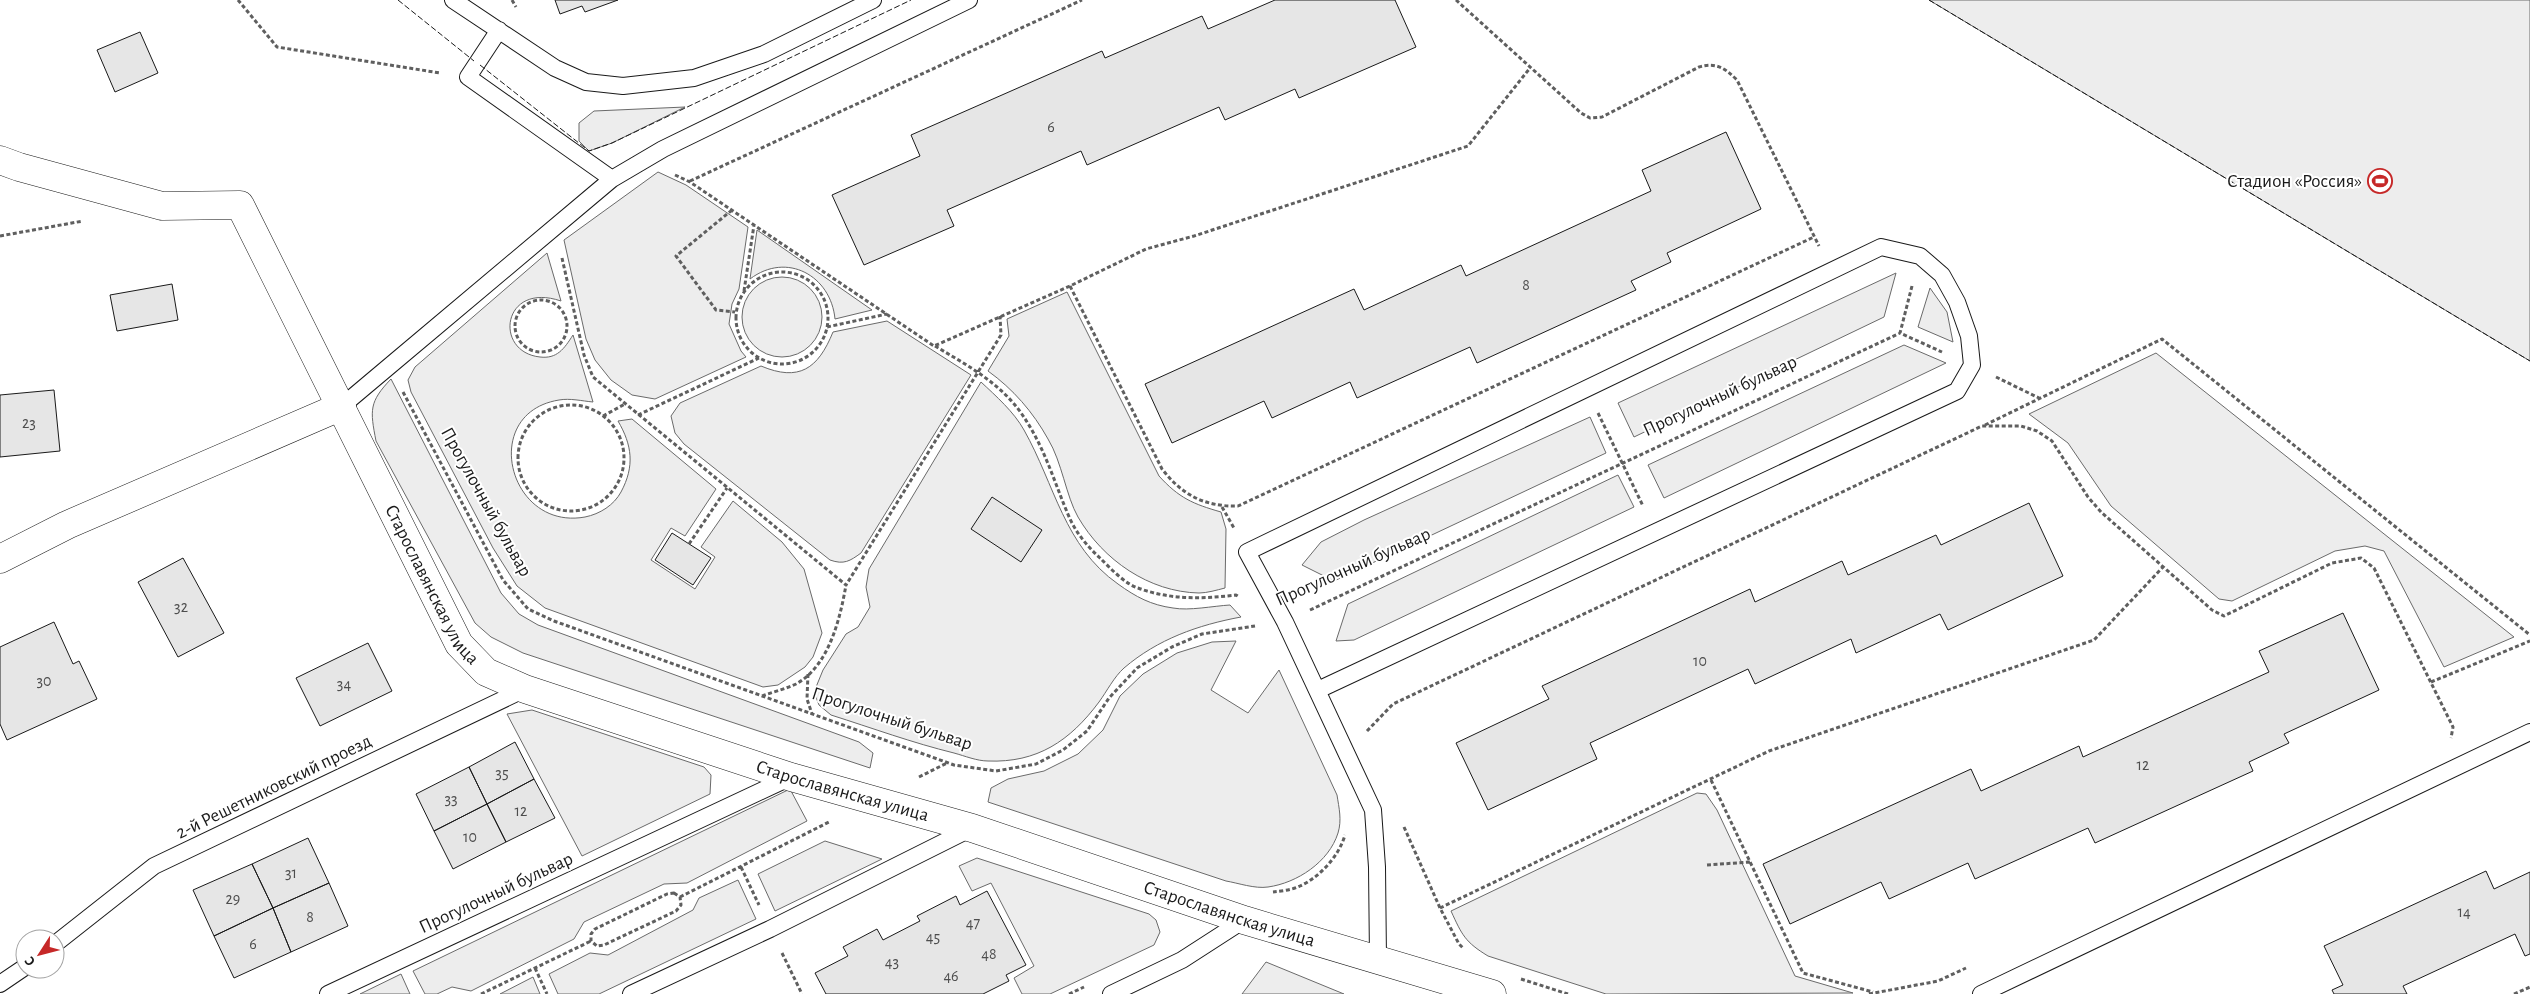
<svg xmlns="http://www.w3.org/2000/svg" width="2530" height="994" font-family="'Alegreya Sans',sans-serif">
<style>
.green{fill:#ededed;stroke:#6a6a6a}
.building{fill:#e6e6e6;stroke:#1a1a1a}
.lines{fill:none;stroke-linecap:round;stroke-linejoin:round}
.lane-casing{stroke:#1a1a1a;stroke-width:18}
.street-casing{stroke:#1a1a1a;stroke-width:29}
.path{stroke:#5f5f5f;stroke-width:3;stroke-dasharray:4 2.5;stroke-linecap:butt}
.lane{stroke:#fff;stroke-width:16}
.street{stroke:#fff;stroke-width:28}
.fence{stroke:#1a1a1a;stroke-width:1;stroke-dasharray:6 2.5;stroke-linecap:butt}
.labels{text-anchor:middle;dominant-baseline:central;stroke-width:4;stroke-linejoin:round;paint-order:stroke}
.number-label{font-size:16px;fill:#4d4d4d}
.poi-label{font-size:19px;fill:#1a1a1a;stroke:#fff;text-anchor:end}
.street-label{font-size:19px;fill:#1a1a1a;stroke:#fff}
</style>
<rect width="100%" height="100%" fill="#fff"/>
<path class="green" d="M1929,0H2530V361Z
M685,107L612,143L589,151L579,141V123L594,111Z
M658,172L686,185L748,227L739,289L732,304L729,324L741,351L746,357L655,399L632,395L611,380L595,360L586,339L564,240Z
M757,230L872,310L835,319C831,276 787,251 750,279Z
M547,253L561,301C502,281 493,352 540,357C557,359 564,349 573,335L593,402C582,401 570,398 559,400C479,413 508,531 585,517C600,514 614,505 621,492C635,466 632,445 618,421L632,419L716,489L685,536L671,528L651,560L695,589L715,557L701,547L733,501L782,542L804,569L822,633L813,657L805,667L778,685L763,687L545,608L517,586L493,548L411,392L408,380L415,367Z
M1896,273L1884,317L1634,437L1618,403Z
M742 317a40 40 0 1 1 80 0a40 40 0 1 1-80 0Z
M1930,288L1947,312L1953,342L1918,327Z
M1067,292L1159,476C1179,498 1193,504 1221,512L1226,529L1225,588C1217,590 1207,593 1199,593C1149,592 1103,560 1078,517C1066,496 1062,462 1048,439C1033,412 1013,389 988,371L1009,336L1007,319Z
M887,321L971,375L861,553C850,561 844,565 830,560L684,444L675,433L671,416L680,403L761,366C799,382 818,369 833,332Z
M1904,345L1946,363L1664,498L1648,465Z
M2156,353L2514,637L2444,667L2384,551L2365,546L2335,551L2232,601L2219,599L2111,506L2068,443L2029,414Z
M391,379L501,593L519,614L538,625L859,742L873,753L870,768L523,653L491,637L475,623L376,441C370,410 369,402 391,379Z
M981,382C996,396 1014,412 1024,430C1055,485 1064,546 1118,584C1136,597 1151,605 1173,608C1189,611 1213,606 1230,605L1241,617C1198,625 1158,639 1124,668C1114,677 1107,691 1099,702C1070,741 1037,763 988,761C977,761 965,756 954,753C913,743 872,728 831,715L819,705L814,692L823,670L846,634L858,627L870,607L866,587L869,569Z
M1590,417L1606,453L1334,581L1302,565L1321,542L1364,520Z
M1618,475L1634,507L1354,640L1336,641L1348,604Z
M1236,641L1211,690L1248,713L1279,670L1337,795C1339,808 1342,820 1338,833C1329,862 1297,883 1268,887C1255,889 1238,883 1226,881L988,802L991,788L1008,779L1044,771L1078,754L1103,730L1120,696L1143,674L1177,653L1212,642Z
M532,710L704,767L711,775L710,794L582,856L507,714Z
M790,789L807,821L687,883L664,884L584,922L574,939L471,991L452,987L437,994H425L413,971Z
M1697,793L1706,794L1717,810L1795,976L1853,993L1606,994L1488,956C1465,942 1462,935 1451,911Z
M825,841L882,859L775,911L758,874Z
M977,858L1149,914L1156,920L1160,932L1154,945L1050,994H1022L1014,978L1034,966L991,883L972,891L959,866Z
M738,880L756,919L599,994H558L549,974L590,953L608,955L693,910L699,898Z
M1266,962L1344,994H1242Z
M401,974L410,994H360Z
M533,977L540,994H500Z"/>
<path class="building" d="M555,0H618L585,12L582,6L560,14Z
M1275,0H1395L1416,47L1299,98L1295,89L1225,120L1219,107L1087,165L1081,151L947,210L954,226L864,265L832,195L920,156L911,135L1102,51L1105,58L1202,16L1208,29Z
M140,32L158,73L115,92L97,50Z
M1726,132L1761,209L1667,253L1671,262L1631,281L1636,290L1477,363L1470,347L1357,398L1350,382L1272,418L1264,401L1172,443L1145,384L1354,289L1364,310L1461,265L1466,276L1651,191L1642,170Z
M172,284L178,320L117,331L110,295Z
M54,390L60,451L0,457V395Z
M992,497L1042,530L1021,562L971,529Z
M2029,503L2063,576L1948,630L1940,614L1856,653L1851,639L1755,684L1748,669L1590,743L1597,759L1488,810L1456,743L1549,699L1542,686L1750,589L1755,602L1842,561L1848,575L1936,535L1941,545Z
M672,533L711,558L693,585L655,560Z
M183,558L224,633L178,657L138,582Z
M2343,613L2379,690L2284,734L2289,743L2249,762L2253,771L2095,843L2088,828L1975,879L1968,863L1889,899L1881,882L1790,924L1763,864L1971,769L1981,791L2079,746L2083,757L2269,672L2259,651Z
M54,622L73,664L79,661L97,699L7,740L0,724V647Z
M368,643L392,691L320,726L296,678Z
M515,742L534,779L487,804L469,767Z
M469,767L487,804L434,831L416,794Z
M534,779L555,818L506,842L487,804Z
M487,804L506,842L453,869L434,831Z
M308,838L329,883L273,908L252,864Z
M252,864L273,908L214,936L193,890Z
M2486,871L2494,889L2530,872V954L2525,956L2515,934L2403,986L2407,994H2334L2332,990L2343,985L2324,946Z
M329,883L348,926L291,952L273,908Z
M987,891L1026,965L1006,975L1009,981L983,994H826L815,973L848,956L843,947L877,929L883,940L920,921L917,916L956,896L960,905Z
M273,908L291,952L234,978L214,936Z"/>
<g class="lines">
<defs>
<path id="lane" d="M453,0L555,68L586,82L623,86L694,78L764,54L873,0
M499,30L468,77L612,179
M342,406L612,179L663,149L969,0
M1318,690L1957,391L1972,365L1969,336L1957,302L1942,275L1920,256L1881,247L1247,552L1285,622L1373,810L1377,867L1378,959
M55,944L154,866L525,689
M0,984L25,967
M328,994L791,777
M631,994L770,929L972,828
M1111,994L1182,960L1244,920
M1981,994L2530,732"/>
<g id="street">
<path id="s1" d="M0,160L19,167L162,206L240,205L459,644L486,672L525,689L791,777L972,828L1244,920L1492,994"/>
<path d="M0,559L67,525L342,406"/>
</g>
</defs>
<use href="#lane" class="lane-casing"/>
<use href="#street" class="street-casing"/>
<path class="path" d="M238,0L277,47L440,73
M512,0L516,7
M1456,0L1581,113L1590,118L1602,117L1699,67C1716,62 1725,68 1737,80L1819,246
M675,175L690,182L934,346L1070,286L1146,249L1194,236L1468,146L1530,68
M690,181L1082,0
M732,210L676,256L716,310L735,312
M0,236L83,221
M562,258L584,355L593,377L846,585L1001,335L1000,316
M736 318a46 46 0 1 1 92 0a46 46 0 1 1-92 0Z
M1070,286L1162,469C1182,495 1205,507 1238,506L1814,237
M1912,286L1900,333L1942,352
M744,291L754,225
M515 326a26 26 0 1 1 52 0a26 26 0 1 1-52 0Z
M827,327L887,314
M935,346C965,364 997,381 1019,410C1045,446 1053,480 1070,519C1077,534 1088,547 1100,558C1110,568 1125,584 1138,588C1170,600 1203,599 1236,595L1239,597
M1996,377L2039,398
M403,392L503,580L528,609L554,621L954,765L996,771L1036,764L1063,750L1087,731L1109,698L1137,668L1172,647L1202,634L1255,626
M518 458a53 53 0 1 1 106 0a53 53 0 1 1-106 0Z
M1598,413L1643,506
M638,415L759,358
M603,416L625,404
M1985,425L2162,339L2530,635
M1222,507L1234,528
M689,544L727,488
M1310,610L1900,333
M808,674L807,699L812,714
M2431,682L2530,641
M762,696C773,692 785,689 796,684C829,666 840,619 846,585
M1367,731L1393,704L1982,426H2021L2037,431L2052,441L2088,497L2101,512L2212,610L2224,616L2332,563L2361,558L2374,568L2453,727L2451,738
M919,777L947,763
M1711,780L1803,973L1873,992
M1404,827L1440,908L1459,944L1464,949
M1707,865L1750,862
M741,867L759,905
M1273,892C1281,891 1292,890 1300,886C1320,877 1339,856 1345,835
M674,893L680,897L681,905L676,911L604,945L597,946L591,941V934L595,929L667,894Z
M680,897L829,822
M1440,908L1769,751L2094,640L2163,567
M782,953L802,994
M535,968L547,994
M1521,979L1568,994
M481,994L591,941
M1069,994L1084,987
M1869,994L1938,981L1966,968
M2514,994L2530,987"/>
<use href="#lane" class="lane"/>
<use href="#street" class="street"/>
<path class="fence" d="M398,0L474,61
M1929,0L2530,361
M480,65L589,151L612,143L911,0"/>
</g>
<defs>
<symbol id="stadium-ring" viewBox="-11 -11 22 22"><circle r="9.5" fill="#fff" stroke="#c62828" stroke-width="1.5"/><path d="M0-5a6.5 5 0 1 0 0 10a6.5 5 0 1 0 0-10ZM-3.5-1.8h7v3.6h-7Z" fill="#c62828"/></symbol>
</defs>
<g fill-rule="evenodd">
<use href="#stadium-ring" x="2366" y="167" width="28" height="28"/>
</g>
<g class="labels">
<g class="number-label">
<text x="1051" y="127">6</text>
<text x="1526" y="285">8</text>
<text x="29" y="423">23</text>
<text x="181" y="607">32</text>
<text x="1700" y="661">10</text>
<text x="44" y="681">30</text>
<text x="344" y="684">34</text>
<text x="2143" y="765">12</text>
<text x="502" y="773">35</text>
<text x="451" y="799">33</text>
<text x="521" y="811">12</text>
<text x="470" y="837">10</text>
<text x="291" y="873">31</text>
<text x="233" y="899">29</text>
<text x="2464" y="912">14</text>
<text x="310" y="917">8</text>
<text x="973" y="923">47</text>
<text x="933" y="937">45</text>
<text x="253" y="944">6</text>
<text x="989" y="954">48</text>
<text x="892" y="962">43</text>
<text x="951" y="976">46</text>
</g>
<g class="poi-label">
<text x="2362" y="181">Стадион «Россия»</text>
</g>
<g class="street-label">
<text transform="translate(1720 396) rotate(-25)">Прогулочный бульвар</text>
<text transform="translate(486 502) rotate(61)">Прогулочный бульвар</text>
<text transform="translate(1353 567) rotate(-24)">Прогулочный бульвар</text>
<text stroke="none"><textPath href="#s1" startOffset="672">Старославянская улица</textPath></text>
<text transform="translate(892 719) rotate(18)">Прогулочный бульвар</text>
<text transform="translate(274 787) rotate(-26)">2-й Решетниковский проезд</text>
<text stroke="none"><textPath href="#s1" startOffset="1152">Старославянская улица</textPath></text>
<text transform="translate(496 893) rotate(-25)">Прогулочный бульвар</text>
<text stroke="none"><textPath href="#s1" startOffset="1558">Старославянская улица</textPath></text>
</g>
</g>
<g transform="translate(40 954) rotate(234)"><circle r="24" fill="#ffffff" stroke="#a3a3a3"/>
<path d="M0-4L9 19L0 12L-9 19Z" fill="#c62828"/>
<text y="-8" font-size="14" font-weight="bold" text-anchor="middle" fill="#1a1a1a">С</text>
</g>
</svg>
